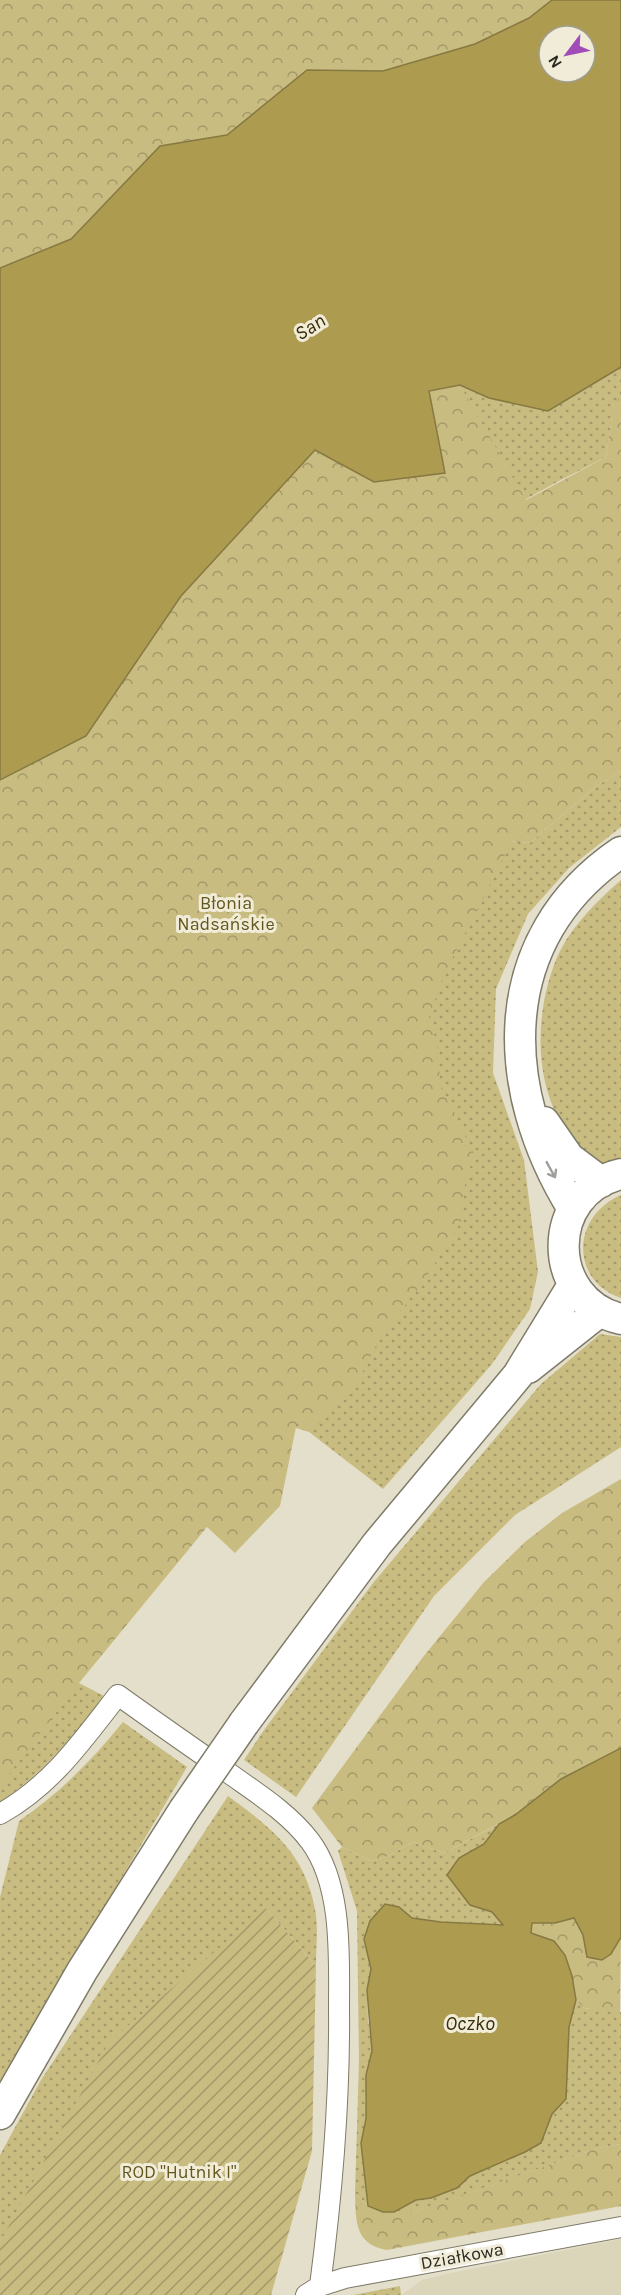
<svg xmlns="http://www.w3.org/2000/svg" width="621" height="2295" font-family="Karla,sans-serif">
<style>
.built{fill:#dbd5b9}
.grass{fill:url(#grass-dots)}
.forest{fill:url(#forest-crowns)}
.garden{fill:url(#garden-furrows)}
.water{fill:#ad9b50;stroke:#867942;stroke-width:1.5;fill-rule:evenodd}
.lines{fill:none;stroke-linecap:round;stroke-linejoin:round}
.street-casing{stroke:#7f7b68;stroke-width:22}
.primary-casing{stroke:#7f7b68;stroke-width:33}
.street{stroke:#fff;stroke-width:20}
.primary{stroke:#fff;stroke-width:30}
.primary-bridge-casing{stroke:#7f7b68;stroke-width:33;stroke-linecap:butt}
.primary-bridge{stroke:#fff;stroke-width:30}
.oneway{stroke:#9f9f9b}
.labels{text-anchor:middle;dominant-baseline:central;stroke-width:6;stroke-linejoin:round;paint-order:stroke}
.park-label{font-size:18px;fill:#63561e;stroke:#f1ecd8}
.street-label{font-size:18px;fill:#2a2921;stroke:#f1ecd8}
.water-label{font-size:20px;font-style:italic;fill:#352d0b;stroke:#f1ecd8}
</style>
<defs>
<pattern id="grass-dots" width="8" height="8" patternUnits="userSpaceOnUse" patternTransform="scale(1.5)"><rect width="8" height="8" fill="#c9bc81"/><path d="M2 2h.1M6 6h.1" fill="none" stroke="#a39969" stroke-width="1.8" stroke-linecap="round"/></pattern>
<pattern id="forest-crowns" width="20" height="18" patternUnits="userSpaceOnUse" patternTransform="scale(1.5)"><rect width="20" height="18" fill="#c9bc81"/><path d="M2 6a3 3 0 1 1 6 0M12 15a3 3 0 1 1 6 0" fill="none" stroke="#a39969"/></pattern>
<pattern id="garden-furrows" width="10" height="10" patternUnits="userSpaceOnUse" patternTransform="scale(1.5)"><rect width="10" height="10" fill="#c9bc81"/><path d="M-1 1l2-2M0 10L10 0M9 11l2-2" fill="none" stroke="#a39969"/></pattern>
</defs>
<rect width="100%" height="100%" fill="#e4dfcb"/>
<path class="built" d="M621,2239V2295H401L422,2280L441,2275Z"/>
<path class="grass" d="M621,367V397L614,403L606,457L557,482L483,523L473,837L530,843L595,787L621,771V827L569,868L528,914L496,989L493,1073L524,1160L538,1272L530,1309L492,1364L383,1489L309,1432L135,1378L0,780L86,736L181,596L315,450L445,473L460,385L489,398L548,411Z
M621,880V1164C598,1167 588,1160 575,1143C534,1095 533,1022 554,965C567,930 594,904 621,880Z
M621,1195V1298C569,1280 572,1216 621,1195Z
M600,1334L621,1337V1447L515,1515L434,1596L296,1797L244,1760L264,1730L373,1583L541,1384Z
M0,1625L79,1683L104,1696C71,1738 45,1772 0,1802Z
M123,1722L187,1767L40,2016L0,2088V1897L19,1821C60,1793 92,1760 123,1722Z
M228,1796C274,1830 307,1855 316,1915C318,1931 316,1949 316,1966L266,1908L0,2292V2155L41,2080Z
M499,1824L484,1844L459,1858L470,1905L492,1912L504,1925L441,1922L412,1918L399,1907L385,1904L370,1922L364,1939L371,1969L367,1990L368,2021L373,2047L365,2099L366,2119L361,2143L368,2206L355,2193L359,2061L357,1911L338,1851L342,1847L371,1861L386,1857L413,1842L444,1853Z
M576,2000L584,2008L621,2012V2144L598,2148L438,2204L419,2210L394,2212L416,2200L431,2198L457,2188L470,2176L540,2143L552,2114L566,2099L569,2027Z
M400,2286L401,2295H353Z"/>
<path class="forest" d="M0,0H552L529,18L475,44L383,71L307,70L227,135L160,146L70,239L0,268Z
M460,385L526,500L606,457L614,402L621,397V771L595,787L530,843L512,841L443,977L429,1017L439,1051L440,1086L474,1154L465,1185L461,1222L422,1284L382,1334L352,1393L309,1432L298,1417L280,1506L235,1553L207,1527L79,1683L0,1786V780L86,736L181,596L315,450L374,482L445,473L428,391Z
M621,1479V1748L561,1779L515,1815L444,1853L413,1842L386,1857L371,1861L342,1847L312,1808L423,1657L484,1582L525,1542L562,1513Z
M574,1918L583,1935L587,1957L611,1954L621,1937L620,2013L584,2008L576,2000L572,1976L531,1933L532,1922L555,1923Z
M621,2144V2206L387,2250C354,2244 356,2221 355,2193L368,2206L383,2212L419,2210L598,2148Z"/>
<path class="garden" d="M266,1908L316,1966L312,2151L271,2295H0V2242L109,2042Z"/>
<path class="water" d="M552,0H621V367L548,411L489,398L460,385L429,391L445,473L374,482L315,450L181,596L86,736L0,780V268L71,239L160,146L227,135L307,70L383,71L475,44L529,18ZM549,36H585V72H549Z
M621,1748V1937L611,1954L602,1960L587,1957L583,1935L574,1918L555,1923H532L531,1933L554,1941L565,1955L572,1976L576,2000L569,2027L566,2099L552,2114L541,2143L525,2152L470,2176L457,2188L431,2198L416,2200L394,2212H383L368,2206L361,2143L366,2119V2075L372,2051L367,1990L371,1969L364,1939L370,1921L385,1904L399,1907L412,1918L441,1922L503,1925L492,1912L470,1905L447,1875L459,1858L484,1844L499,1824L515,1815L561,1779Z"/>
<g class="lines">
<defs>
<path id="street" d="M0,1814C52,1785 82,1741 118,1695C154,1721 190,1746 226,1771C255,1792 288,1812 310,1841C343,1885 339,1957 339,2009C340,2102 332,2194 320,2286
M306,2295L320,2286L345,2278L621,2227"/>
<path id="primary" d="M544,1122L569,1158L601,1182
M621,1174C544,1192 545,1301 621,1319
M573,1209C498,1088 493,939 621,852
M528,1368L600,1311
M244,1723L377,1544L518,1375L573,1285
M0,2114L82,1971L184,1810"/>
</defs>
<use href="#street" class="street-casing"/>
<use href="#primary" class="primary-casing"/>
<use href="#street" class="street"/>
<use href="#primary" class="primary"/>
<defs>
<path id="primary-bridge" d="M184,1810L244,1723"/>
</defs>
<use href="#primary-bridge" class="primary-bridge-casing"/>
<use href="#primary-bridge" class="primary-bridge"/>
</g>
<defs><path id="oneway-shaft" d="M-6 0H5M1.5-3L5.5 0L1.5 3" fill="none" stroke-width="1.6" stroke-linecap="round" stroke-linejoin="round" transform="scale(1.5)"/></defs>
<use class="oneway" href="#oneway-shaft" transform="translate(551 1170) rotate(61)"/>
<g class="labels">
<g class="park-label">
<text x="226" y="903">Błonia<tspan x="226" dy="21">Nadsańskie</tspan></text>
<text x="179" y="2172">ROD "Hutnik I"</text>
</g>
<g class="street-label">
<text transform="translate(462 2256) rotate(-10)">Działkowa</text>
</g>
<g class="water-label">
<text transform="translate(310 327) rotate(-32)">San</text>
<text x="470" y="2023">Oczko</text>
</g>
</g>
<g transform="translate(567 54) rotate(238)"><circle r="28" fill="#f1ecd8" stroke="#a19e8f" stroke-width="1.5"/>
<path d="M0-4.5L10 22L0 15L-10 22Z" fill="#a24cba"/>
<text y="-9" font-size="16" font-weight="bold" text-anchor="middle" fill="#2a2921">N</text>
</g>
</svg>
